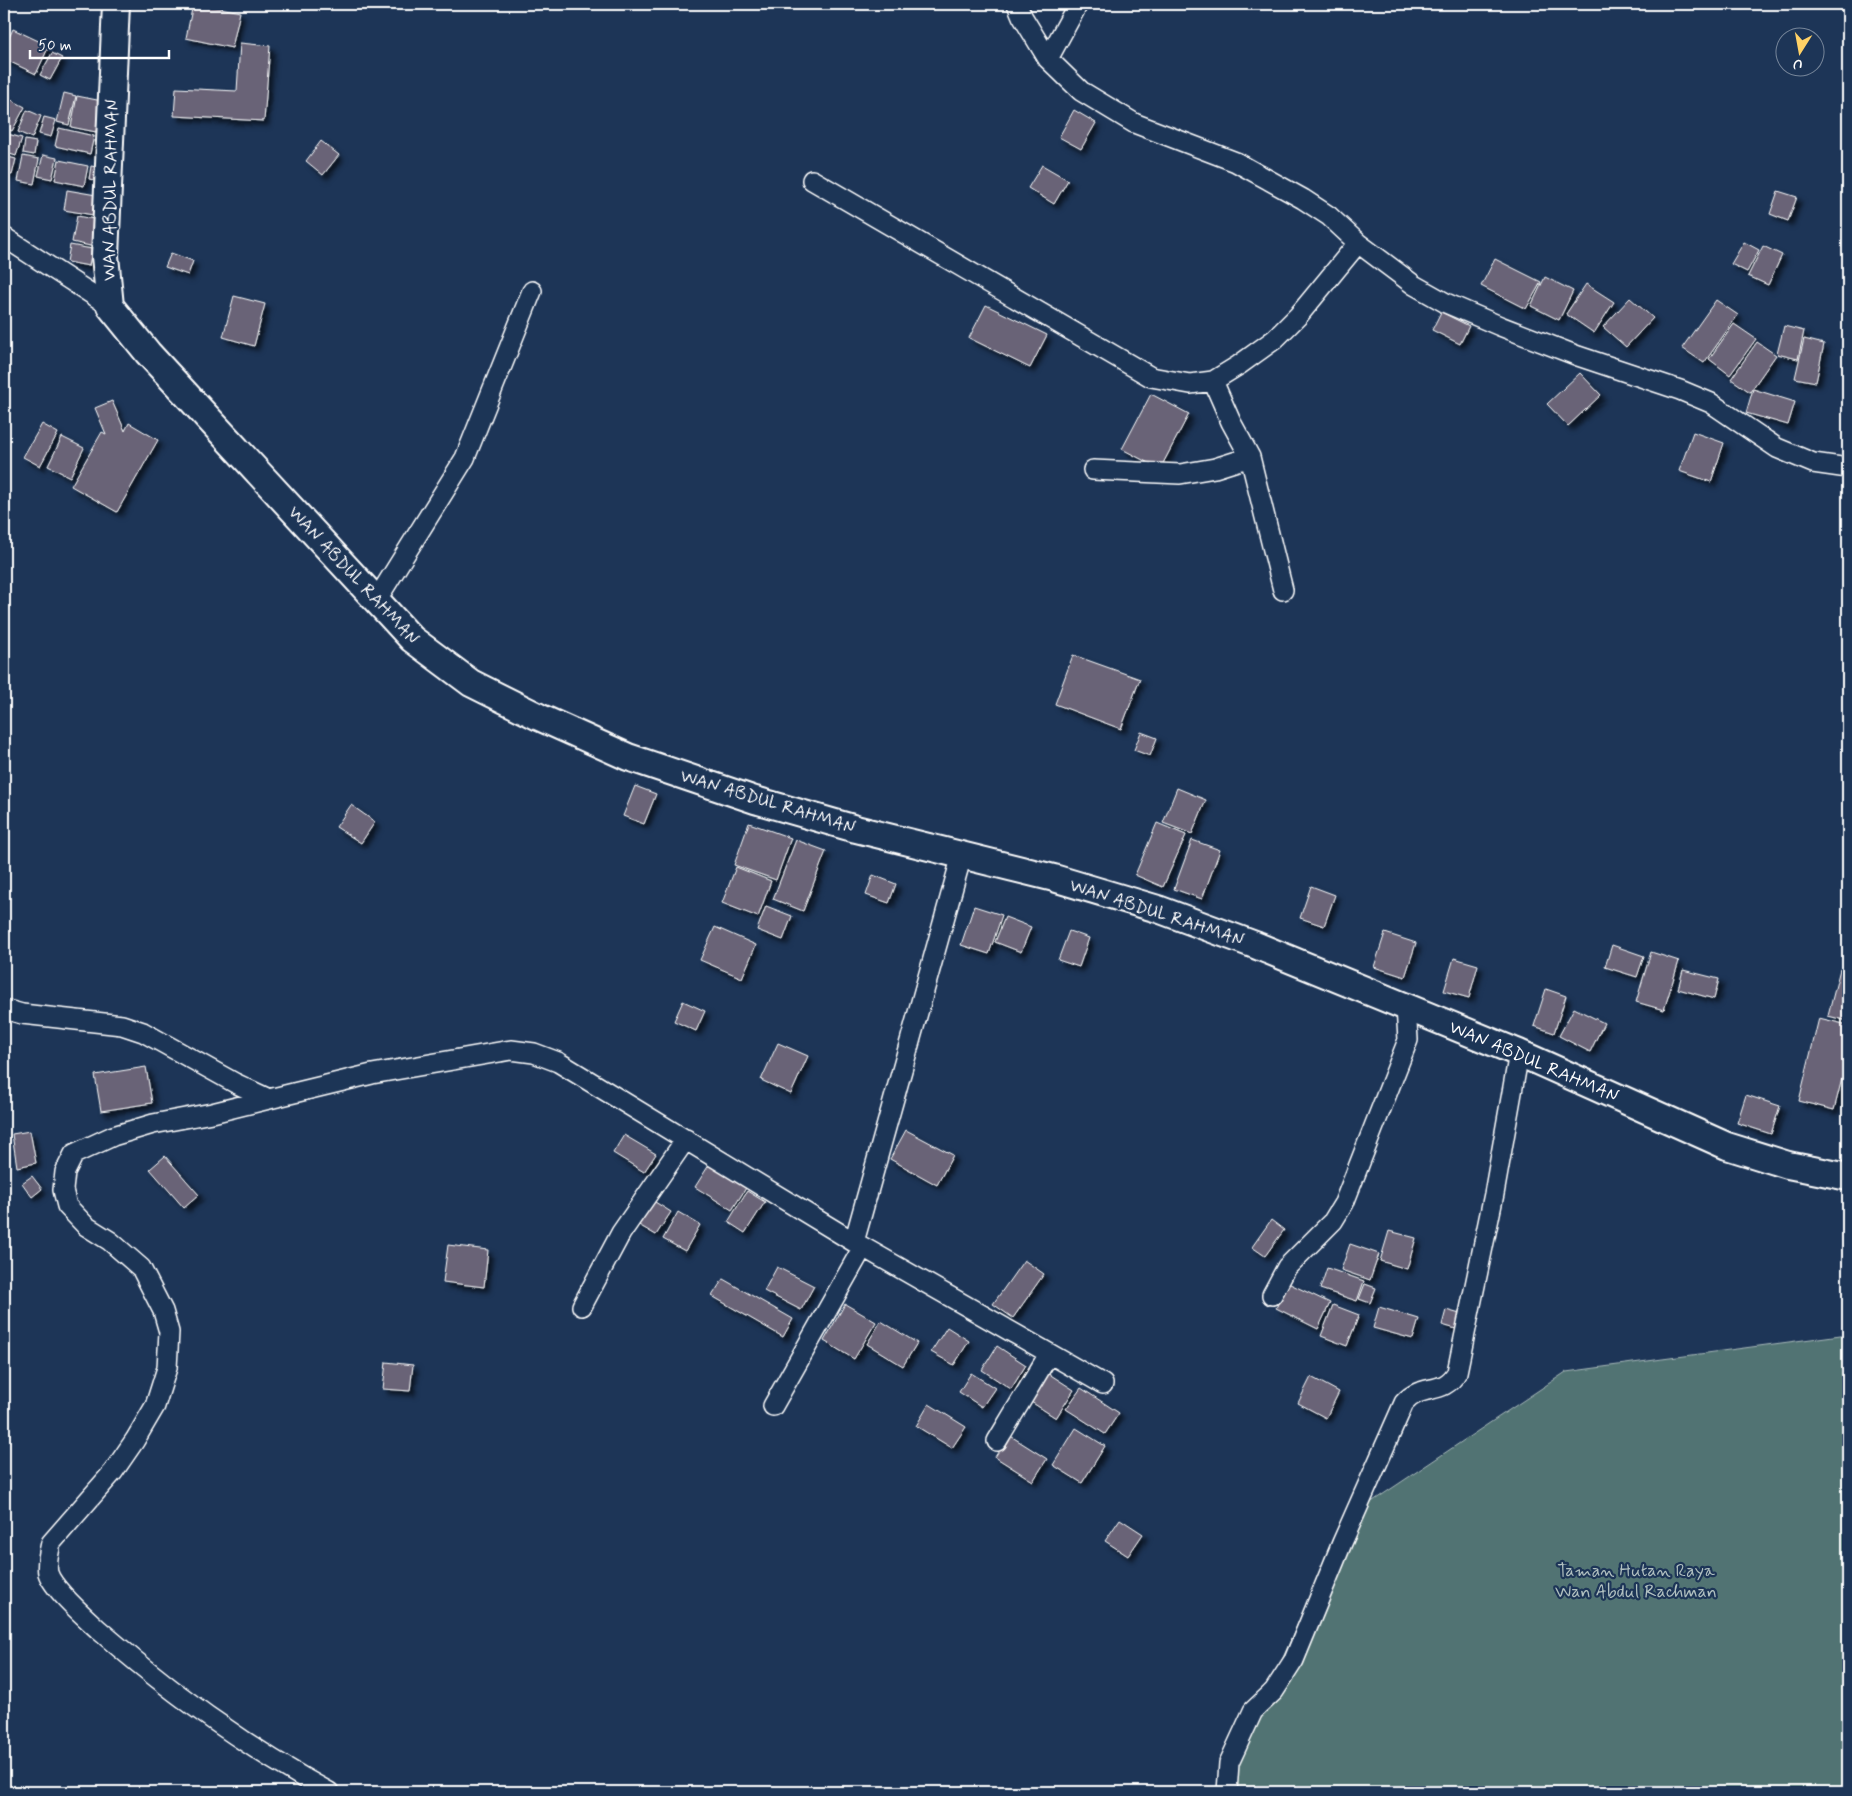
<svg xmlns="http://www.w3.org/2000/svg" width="1852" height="1796" font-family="Mynerve,sans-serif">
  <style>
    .green { fill: #517373; stroke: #a8b9b9 }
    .building { fill: #696477; stroke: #fff; filter: url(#shadow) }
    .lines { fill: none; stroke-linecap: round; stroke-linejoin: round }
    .street-casing { stroke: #fff; stroke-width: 22 }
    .secondary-casing { stroke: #fff; stroke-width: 30 }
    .street { stroke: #1d3557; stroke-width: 19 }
    .secondary { stroke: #1d3557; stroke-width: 26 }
    .labels { text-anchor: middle; stroke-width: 4.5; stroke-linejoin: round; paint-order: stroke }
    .street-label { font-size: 18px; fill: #fff; stroke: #1d3557 }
    .park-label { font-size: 18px; fill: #b1c0c0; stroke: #1d3557 }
  </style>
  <defs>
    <filter id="shadow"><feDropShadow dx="4.5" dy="4.5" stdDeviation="2.5" flood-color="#0009"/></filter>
  </defs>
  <rect width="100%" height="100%" fill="#1d3557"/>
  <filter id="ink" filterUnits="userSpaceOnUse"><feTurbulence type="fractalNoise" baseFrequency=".02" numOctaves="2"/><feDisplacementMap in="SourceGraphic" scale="10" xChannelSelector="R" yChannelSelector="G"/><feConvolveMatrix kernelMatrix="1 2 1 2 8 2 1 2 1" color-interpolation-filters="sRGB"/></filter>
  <g filter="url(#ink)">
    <path class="green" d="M 1848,1334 L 1848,1792 L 1224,1792 L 1343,1521 L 1566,1372 Z"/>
    <path class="building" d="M 193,4 L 201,4 L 240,12 L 232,48 L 186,38 Z
      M 13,29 L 49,46 L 36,74 L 4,59 L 4,48 Z
      M 240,43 L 270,46 L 264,121 L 174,116 L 176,88 L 237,91 Z
      M 52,53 L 62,58 L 50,80 L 40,75 Z
      M 64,93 L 76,96 L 69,125 L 57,122 Z
      M 4,96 L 25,107 L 12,131 L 4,127 Z
      M 77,96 L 102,101 L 96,132 L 71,127 Z
      M 27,110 L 41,116 L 32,138 L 18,132 Z
      M 1074,110 L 1096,123 L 1081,149 L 1059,137 Z
      M 44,117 L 56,120 L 51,137 L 39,134 Z
      M 59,128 L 94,136 L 90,154 L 55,146 Z
      M 4,133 L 22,138 L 16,156 L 4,152 Z
      M 25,140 L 36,142 L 34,155 L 23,153 Z
      M 321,141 L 339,155 L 323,175 L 306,161 Z
      M 43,155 L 57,158 L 52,179 L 38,176 Z
      M 4,156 L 16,159 L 12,175 L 4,173 Z
      M 23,156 L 39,159 L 34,184 L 18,181 Z
      M 59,160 L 88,166 L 84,186 L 55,180 Z
      M 1042,165 L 1068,180 L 1054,204 L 1028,188 Z
      M 91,166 L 106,169 L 103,182 L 89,179 Z
      M 67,190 L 102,196 L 99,216 L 64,210 Z
      M 1778,191 L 1797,197 L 1788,221 L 1770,214 Z
      M 77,216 L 100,220 L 95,247 L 72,242 Z
      M 1744,242 L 1759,250 L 1747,272 L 1731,264 Z
      M 70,245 L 92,249 L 89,266 L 67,262 Z
      M 1763,246 L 1782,255 L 1768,285 L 1748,276 Z
      M 171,253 L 193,261 L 188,275 L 165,267 Z
      M 1495,259 L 1541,282 L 1526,309 L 1481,286 Z
      M 1545,277 L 1573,291 L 1559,320 L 1531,306 Z
      M 1586,284 L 1614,302 L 1594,333 L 1566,314 Z
      M 234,296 L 265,304 L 254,346 L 223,337 Z
      M 1630,298 L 1653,318 L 1626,347 L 1603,327 Z
      M 1716,300 L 1738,315 L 1704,363 L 1682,348 Z
      M 986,305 L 1047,335 L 1030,368 L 969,338 Z
      M 1441,312 L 1469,326 L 1460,344 L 1432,330 Z
      M 1734,324 L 1756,339 L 1730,375 L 1709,359 Z
      M 1784,326 L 1804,331 L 1798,359 L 1777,354 Z
      M 1804,339 L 1824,344 L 1816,382 L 1795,378 Z
      M 1757,342 L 1776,355 L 1750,392 L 1731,379 Z
      M 1580,373 L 1601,395 L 1568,426 L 1547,404 Z
      M 1753,389 L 1795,402 L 1788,425 L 1746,413 Z
      M 1151,394 L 1189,414 L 1160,469 L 1122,449 Z
      M 112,401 L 125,431 L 129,423 L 158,440 L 117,512 L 71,486 L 102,432 L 106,434 L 95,408 Z
      M 42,424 L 58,433 L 40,466 L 23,457 Z
      M 1693,432 L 1724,443 L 1711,482 L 1679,471 Z
      M 62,437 L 84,448 L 70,477 L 48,466 Z
      M 1073,655 L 1140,679 L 1121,729 L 1055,704 Z
      M 1141,732 L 1157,738 L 1150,756 L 1134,750 Z
      M 635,786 L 656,794 L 644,824 L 623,816 Z
      M 1177,788 L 1206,800 L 1192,834 L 1163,823 Z
      M 351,805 L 375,822 L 361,843 L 336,827 Z
      M 749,823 L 791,838 L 776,880 L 734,865 Z
      M 1157,823 L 1186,835 L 1163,887 L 1135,875 Z
      M 796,840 L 826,851 L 803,911 L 773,899 Z
      M 1192,840 L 1220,850 L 1202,899 L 1174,889 Z
      M 736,867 L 771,881 L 758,917 L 722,903 Z
      M 873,875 L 896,884 L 889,903 L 866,895 Z
      M 1311,886 L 1335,895 L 1324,926 L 1300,918 Z
      M 766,906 L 792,916 L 783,940 L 757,930 Z
      M 974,906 L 1002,915 L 989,954 L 961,945 Z
      M 1005,917 L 1031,927 L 1021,952 L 995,942 Z
      M 715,927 L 756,945 L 742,978 L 700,960 Z
      M 1069,931 L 1089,938 L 1079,967 L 1058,960 Z
      M 1385,933 L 1416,943 L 1405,977 L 1374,967 Z
      M 1612,945 L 1644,956 L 1637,977 L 1605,967 Z
      M 1651,952 L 1679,961 L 1664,1010 L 1636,1002 Z
      M 1454,958 L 1478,965 L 1469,998 L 1444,991 Z
      M 1840,969 L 1848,971 L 1848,1021 L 1828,1016 Z
      M 1683,970 L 1719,979 L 1714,999 L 1678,989 Z
      M 1546,989 L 1566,996 L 1554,1033 L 1534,1026 Z
      M 683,1001 L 705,1011 L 696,1031 L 674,1021 Z
      M 1574,1008 L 1604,1023 L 1590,1052 L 1559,1036 Z
      M 1819,1018 L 1848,1025 L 1848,1067 L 1845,1067 L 1834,1110 L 1799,1101 Z
      M 778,1043 L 808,1056 L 791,1094 L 761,1080 Z
      M 146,1067 L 152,1103 L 101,1111 L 95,1075 Z
      M 1746,1095 L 1780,1106 L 1771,1134 L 1737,1123 Z
      M 906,1130 L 953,1155 L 937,1185 L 890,1159 Z
      M 30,1131 L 36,1163 L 17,1167 L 12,1134 Z
      M 624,1135 L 656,1154 L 644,1172 L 613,1153 Z
      M 165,1156 L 199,1195 L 184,1208 L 150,1169 Z
      M 709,1165 L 746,1188 L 732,1210 L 695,1187 Z
      M 32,1176 L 42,1189 L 32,1197 L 22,1183 Z
      M 747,1191 L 765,1202 L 745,1233 L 728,1222 Z
      M 647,1197 L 671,1212 L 656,1235 L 632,1221 Z
      M 678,1212 L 700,1225 L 685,1251 L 663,1239 Z
      M 1271,1220 L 1284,1230 L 1265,1256 L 1252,1247 Z
      M 1389,1231 L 1416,1238 L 1407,1269 L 1380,1261 Z
      M 1350,1244 L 1379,1254 L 1370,1280 L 1341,1270 Z
      M 448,1245 L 488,1250 L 484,1287 L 443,1282 Z
      M 1024,1260 L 1044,1274 L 1013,1318 L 993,1304 Z
      M 777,1267 L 814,1286 L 801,1310 L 764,1291 Z
      M 1327,1268 L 1364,1281 L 1357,1301 L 1320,1289 Z
      M 723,1279 L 793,1319 L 783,1337 L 712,1296 Z
      M 1288,1283 L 1330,1303 L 1318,1329 L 1276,1308 Z
      M 1365,1284 L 1376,1288 L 1370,1303 L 1359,1299 Z
      M 845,1304 L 876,1322 L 854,1359 L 824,1341 Z
      M 1333,1305 L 1359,1315 L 1347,1346 L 1321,1336 Z
      M 1379,1307 L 1419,1319 L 1413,1339 L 1373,1328 Z
      M 1446,1310 L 1460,1314 L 1456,1329 L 1442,1325 Z
      M 881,1321 L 917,1343 L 903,1366 L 867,1344 Z
      M 947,1327 L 969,1341 L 954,1365 L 931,1352 Z
      M 997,1346 L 1026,1365 L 1011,1389 L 982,1370 Z
      M 386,1362 L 413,1365 L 410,1391 L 383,1389 Z
      M 1046,1372 L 1074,1390 L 1056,1418 L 1028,1400 Z
      M 971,1373 L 995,1388 L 982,1407 L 959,1392 Z
      M 1311,1377 L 1339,1392 L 1326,1418 L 1298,1403 Z
      M 1081,1388 L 1119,1413 L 1105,1434 L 1066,1409 Z
      M 929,1404 L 966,1427 L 952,1448 L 916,1426 Z
      M 1076,1428 L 1105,1446 L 1082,1483 L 1053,1465 Z
      M 1009,1435 L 1047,1459 L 1033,1481 L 995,1457 Z
      M 1120,1519 L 1143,1534 L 1128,1556 L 1105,1541 Z"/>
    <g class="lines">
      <g class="street-casing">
        <path id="street" d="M 1017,4 L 1022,16 L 1048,59 L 1081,91 L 1134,123 L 1236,162 L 1303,199 L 1329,216 L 1358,243 L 1414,285 L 1446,303 L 1500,326 L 1578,356 L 1680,390 L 1711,403 L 1777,448 L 1813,463 L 1848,468
          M 1048,59 L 1078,4
          M 812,180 L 1151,377 L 1190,384 L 1213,381 L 1239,365 L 1275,339 L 1298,316 L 1358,243
          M 4,237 L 110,306
          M 1213,381 L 1231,422 L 1250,457 L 1283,590
          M 1093,470 L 1180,474 L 1215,468 L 1250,457
          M 376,601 L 465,458 L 532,291
          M 4,1009 L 22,1014 L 122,1025 L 143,1032 L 235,1083 L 269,1099 L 372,1074 L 511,1050 L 534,1053 L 558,1062 L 854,1242
          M 269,1099 L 212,1113 L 153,1124 L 113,1136 L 74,1154 L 65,1172 L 63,1190 L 67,1206 L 86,1226 L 110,1241 L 141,1268 L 163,1311 L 169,1332 L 167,1368 L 155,1406 L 135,1440 L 113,1472 L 51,1543 C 49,1552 46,1564 48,1573 C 53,1589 86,1618 99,1630 C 170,1692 246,1747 329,1792
          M 863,1247 L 1103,1384
          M 1272,1295 L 1287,1267 L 1333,1221 L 1344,1203 L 1408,1040 L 1406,1006
          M 582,1306 L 621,1233 L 686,1139
          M 773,1406 L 863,1247 L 854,1242 L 962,855
          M 997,1441 L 1049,1354
          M 1227,1792 L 1229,1763 L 1253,1711 L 1274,1691 L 1294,1660 L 1342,1543 L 1404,1403 C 1422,1382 1443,1397 1457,1372 L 1494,1194 L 1519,1053"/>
      </g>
      <g class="secondary-casing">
        <path id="secondary" d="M 116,4 L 105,256 L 110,306 L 148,353 L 412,639 L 471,683 L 539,717 L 628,757 L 755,800 L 856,829 L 1054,878 L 1158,909 L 1255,945 L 1519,1053 L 1727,1146 L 1788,1165 L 1848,1177"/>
      </g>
      <use href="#street" class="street"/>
      <use href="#secondary" class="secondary"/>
    </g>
  </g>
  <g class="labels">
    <g class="street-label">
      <text transform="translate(110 190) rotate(-89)" y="6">WAN ABDUL RAHMAN</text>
      <text transform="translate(354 575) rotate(47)" y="6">WAN ABDUL RAHMAN</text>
      <text transform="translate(768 801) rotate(17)" y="6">WAN ABDUL RAHMAN</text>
      <text transform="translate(1157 912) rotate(18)" y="6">WAN ABDUL RAHMAN</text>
      <text transform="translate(1534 1061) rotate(23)" y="6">WAN ABDUL RAHMAN</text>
    </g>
    <g class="park-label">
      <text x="1636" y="1576">Taman Hutan Raya<tspan x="1636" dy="21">Wan Abdul Rachman</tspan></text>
    </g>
  </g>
  <rect width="1852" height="1796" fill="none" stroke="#1d3557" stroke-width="20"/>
  <rect x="10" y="10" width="1832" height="1776" fill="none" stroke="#fff" stroke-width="2" filter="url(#ink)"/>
  <g transform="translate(1800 52) rotate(191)"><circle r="24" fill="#1d3557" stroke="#77869a"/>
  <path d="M0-4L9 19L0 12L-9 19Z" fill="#ffd166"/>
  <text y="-8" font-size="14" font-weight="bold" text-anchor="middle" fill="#ffffff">U</text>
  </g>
  <path d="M30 50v8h139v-8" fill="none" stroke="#ffffff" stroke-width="2.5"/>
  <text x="38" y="50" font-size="15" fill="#ffffff" stroke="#1d3557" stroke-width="4" paint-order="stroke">50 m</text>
</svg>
